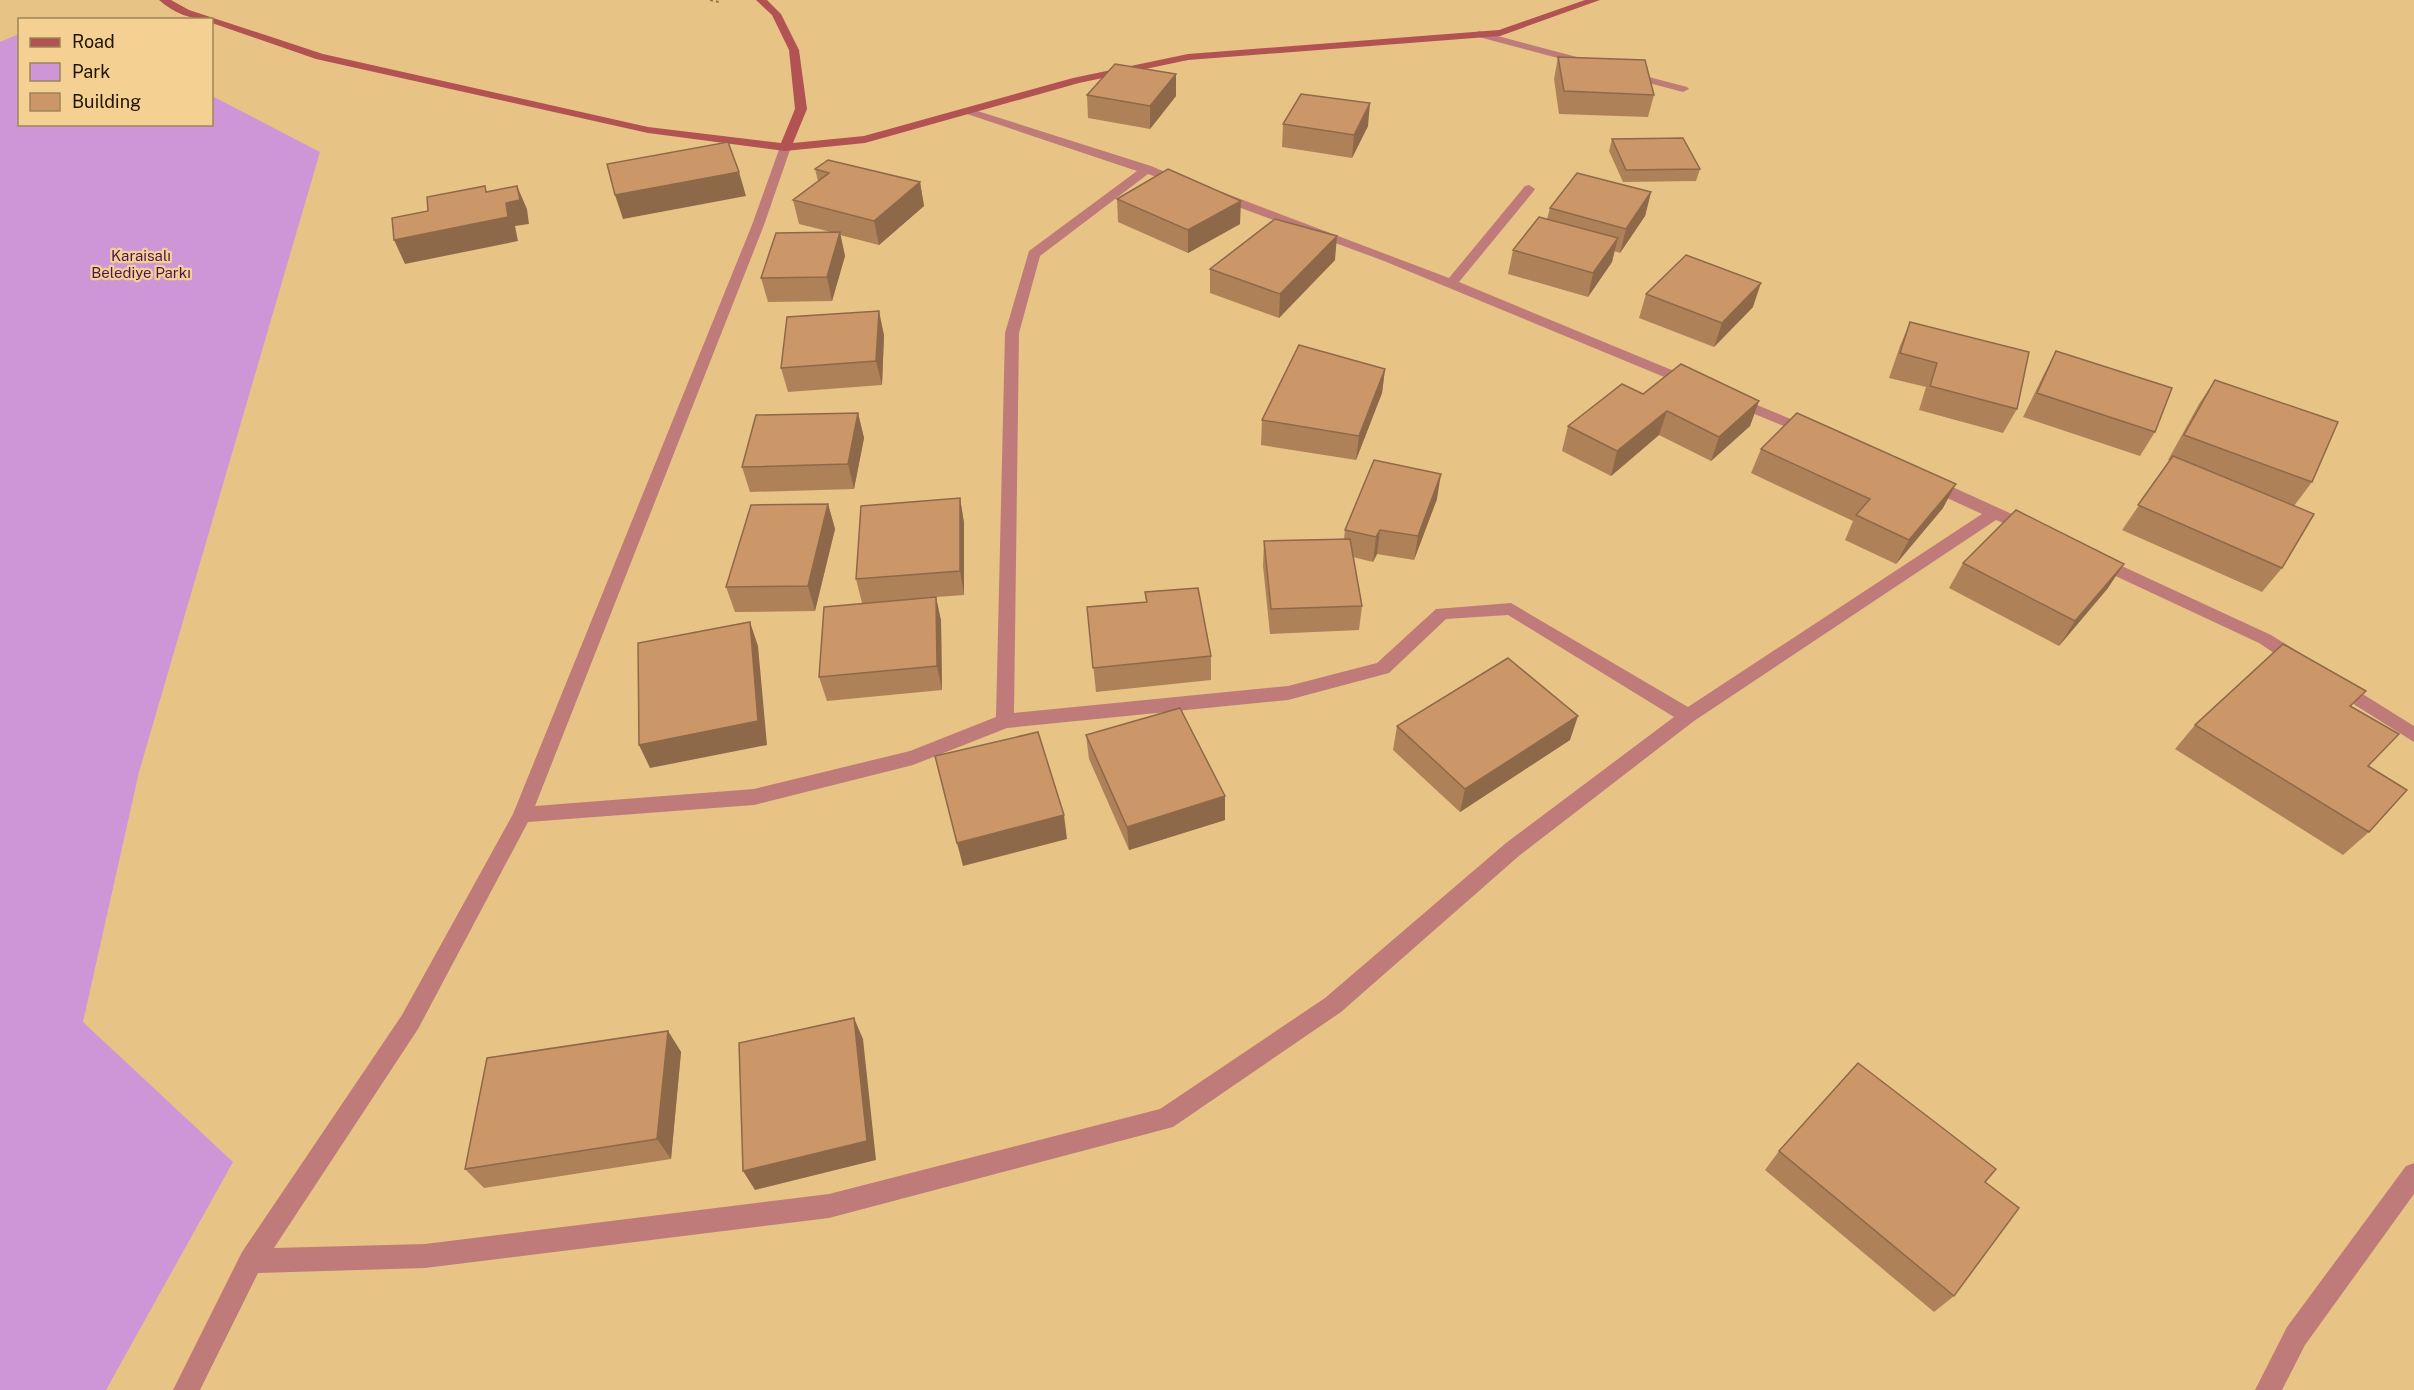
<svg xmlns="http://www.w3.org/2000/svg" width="2414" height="1390" font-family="'Public Sans',sans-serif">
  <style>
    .green { fill: #ce96d7 }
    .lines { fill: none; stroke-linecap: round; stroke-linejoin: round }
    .path { stroke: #957b4e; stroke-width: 2; stroke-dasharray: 3 3; stroke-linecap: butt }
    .street { fill: #be7b79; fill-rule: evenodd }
    .secondary { fill: #b25253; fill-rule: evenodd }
    .wall { fill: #af8159 }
    .shaded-wall { fill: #8e6949 }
    .building { fill: #cb9668; stroke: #8e6949; stroke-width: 1.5 }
    .labels { text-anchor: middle; stroke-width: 4.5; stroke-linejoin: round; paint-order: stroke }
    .far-park-label { font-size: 15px; fill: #4c1356; stroke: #f4d192 }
  </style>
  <rect width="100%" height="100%" fill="#e7c485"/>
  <path class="green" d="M 19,34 L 20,124 L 212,124 L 212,96 L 320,152 L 139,772 L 83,1022 L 233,1162 L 106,1390 L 0,1390 L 0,42 Z"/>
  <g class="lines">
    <path class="path" d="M 710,0 L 719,2"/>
    <path class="street" d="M 1479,31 L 1592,61 L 1593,63 L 1588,66 L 1475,36 L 1474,34 Z
      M 1626,71 L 1687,87 L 1689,89 L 1683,92 L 1622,76 L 1621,74 Z
      M 968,108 L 1151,166 L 1189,182 L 1183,186 L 1148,174 L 1040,256 L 1019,333 L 1014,713 L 1288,686 L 1377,663 L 1436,609 L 1511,603 L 1688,707 L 1982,514 L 1923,487 L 1921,483 L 1923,479 L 1935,479 L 2036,525 L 2038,529 L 2036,533 L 2030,534 L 1996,520 L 1694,721 L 1520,855 L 1341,1012 L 1173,1127 L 829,1218 L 425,1268 L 258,1273 L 200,1390 L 173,1390 L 242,1252 L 402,1015 L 513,814 L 752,225 L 781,144 L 785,143 L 791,147 L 764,225 L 535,806 L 754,789 L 910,751 L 996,717 L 1005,333 L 1029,251 L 1137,171 L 964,113 L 962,111 ZM 1508,615 L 1674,717 L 1506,843 L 1325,998 L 1160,1109 L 829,1194 L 425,1244 L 274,1248 L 418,1029 L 528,822 L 754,805 L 913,765 L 1007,728 L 1288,700 L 1389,673 L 1446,619 Z
      M 1529,185 L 1535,189 L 1533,192 L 1459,282 L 1696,380 L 1698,383 L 1696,386 L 1686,386 L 1384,261 L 1214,198 L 1212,195 L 1214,192 L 1222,192 L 1449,278 L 1525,186 Z
      M 1733,395 L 1815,429 L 1818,432 L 1810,437 L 1805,435 L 1728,403 L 1726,400 Z
      M 2098,555 L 2271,635 L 2305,656 L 2308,661 L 2305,666 L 2299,668 L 2293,666 L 2259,643 L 2092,565 L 2090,561 L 2092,557 Z
      M 2337,678 L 2414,726 L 2414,742 L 2331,690 L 2328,685 L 2331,680 Z
      M 2414,1163 L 2414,1194 L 2305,1345 L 2282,1390 L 2255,1390 L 2287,1327 L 2406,1166 Z"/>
    <path class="secondary" d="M 159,0 L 171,0 L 189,10 L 323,54 L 648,127 L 781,143 L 795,109 L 789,50 L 772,15 L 756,0 L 767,0 L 781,14 L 799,50 L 807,109 L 793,143 L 864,136 L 1073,78 L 1188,54 L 1499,30 L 1585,0 L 1600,0 L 1500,36 L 1188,60 L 1079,83 L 865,143 L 785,151 L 648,133 L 316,59 L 212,23 L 212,20 C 192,20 173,13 159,0 Z"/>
  </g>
  <path class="wall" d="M 1558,57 L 1654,95 L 1648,117 L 1559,114 L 1554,79 Z
    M 1087,95 L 1176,96 L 1150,129 L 1088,118 Z
    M 1283,124 L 1368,126 L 1352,158 L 1282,147 Z
    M 1612,139 L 1700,169 L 1696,181 L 1623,182 L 1609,151 Z
    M 815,169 L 920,182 L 924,206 L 879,245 L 840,235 L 845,256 L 832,301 L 768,302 L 761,278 L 831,232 L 799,224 L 793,200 L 818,181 Z
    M 1651,192 L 1645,216 L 1620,253 L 1614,251 L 1612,262 L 1588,297 L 1508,274 L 1513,250 L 1547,219 L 1550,208 Z
    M 1117,199 L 1240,224 L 1188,253 L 1118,222 Z
    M 1335,260 L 1279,318 L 1210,293 L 1210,269 Z
    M 1646,294 L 1753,307 L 1714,347 L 1639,318 Z
    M 1910,322 L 2017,409 L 2003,433 L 1919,410 L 1926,387 L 1889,378 L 1900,346 Z
    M 884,335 L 882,385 L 788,392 L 781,368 Z
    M 2056,351 L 2155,432 L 2140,456 L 2023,417 L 2043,376 Z
    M 1385,369 L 1382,393 L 1356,460 L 1261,445 L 1262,420 Z
    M 2215,380 L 2312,482 L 2294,506 L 2282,568 L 2262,592 L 2122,530 L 2170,460 L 2168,460 L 2199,404 Z
    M 1643,394 L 1759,401 L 1750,426 L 1711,461 L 1659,435 L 1611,476 L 1562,451 L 1568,426 Z
    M 858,413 L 864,438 L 854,489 L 750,492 L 742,467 Z
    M 1761,449 L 1943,508 L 1896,564 L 1845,540 L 1853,521 L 1751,473 Z
    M 960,498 L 964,523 L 964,595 L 936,597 L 941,621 L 942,690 L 827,701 L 819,677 L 862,603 L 856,579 Z
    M 1437,499 L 1414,560 L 1377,554 L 1373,562 L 1353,557 L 1362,606 L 1359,630 L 1270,634 L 1263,566 L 1264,541 L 1344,539 L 1345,530 Z
    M 828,504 L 835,529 L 815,611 L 735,612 L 726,587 Z
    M 1963,563 L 2108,588 L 2059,646 L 1949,588 Z
    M 1145,592 L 1211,656 L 1211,680 L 1096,692 L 1087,607 L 1146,602 Z
    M 2366,691 L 2351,706 L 2368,766 L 2369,832 L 2343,855 L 2175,749 L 2195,725 Z
    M 1397,726 L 1570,740 L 1460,812 L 1393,750 Z
    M 1086,735 L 1225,820 L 1129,850 L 1089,759 Z
    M 668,1031 L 681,1052 L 671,1159 L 484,1188 L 465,1169 Z
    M 1779,1151 L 1985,1182 L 1954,1296 L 1934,1312 L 1765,1170 Z"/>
  <path class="shaded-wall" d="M 1176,74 L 1176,96 L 1150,129 L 1150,106 Z
    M 1370,103 L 1368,126 L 1352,158 L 1354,135 Z
    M 739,172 L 746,196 L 623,219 L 615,195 Z
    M 920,182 L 924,206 L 879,245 L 874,221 Z
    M 517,186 L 527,209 L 529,224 L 515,226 L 518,241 L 405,264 L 394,240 L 506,203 Z
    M 1651,192 L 1645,216 L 1620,253 L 1626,229 Z
    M 1241,201 L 1240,224 L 1188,253 L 1188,230 Z
    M 840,232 L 845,256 L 832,301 L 827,277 Z
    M 1337,236 L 1335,260 L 1279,318 L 1280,294 Z
    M 1618,238 L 1612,262 L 1588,297 L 1593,273 Z
    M 1761,283 L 1753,307 L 1714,347 L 1722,323 Z
    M 879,311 L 884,335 L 882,385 L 876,361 Z
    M 1385,369 L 1382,393 L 1356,460 L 1359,436 Z
    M 1759,401 L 1750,426 L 1711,461 L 1719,437 Z
    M 1667,411 L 1659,435 L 1611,476 L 1617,451 Z
    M 858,413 L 864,438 L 854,489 L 848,464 Z
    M 1441,474 L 1437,499 L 1414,560 L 1418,536 Z
    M 1956,484 L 1943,508 L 1896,564 L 1909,540 Z
    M 960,498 L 964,523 L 964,595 L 960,571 Z
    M 828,504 L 835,529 L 815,611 L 808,586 Z
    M 1380,530 L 1377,554 L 1373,562 L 1376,537 Z
    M 2124,564 L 2108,588 L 2059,646 L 2075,621 Z
    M 936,597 L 941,621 L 942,690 L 937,666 Z
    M 750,622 L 758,646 L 767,745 L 650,768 L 639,745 Z
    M 1578,716 L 1570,740 L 1460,812 L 1465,789 Z
    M 1225,796 L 1225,820 L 1129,850 L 1127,827 Z
    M 1064,815 L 1067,839 L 963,866 L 957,843 Z
    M 854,1018 L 863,1039 L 876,1160 L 755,1190 L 743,1171 Z
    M 668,1031 L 681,1052 L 671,1159 L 657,1139 Z"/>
  <path class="building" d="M 1558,57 L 1645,60 L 1654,95 L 1564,91 Z
    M 1115,64 L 1176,74 L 1150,106 L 1087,95 Z
    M 1301,94 L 1370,103 L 1354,135 L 1283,124 Z
    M 1683,138 L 1700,169 L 1626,170 L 1612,139 Z
    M 728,142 L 739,172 L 615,195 L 607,164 Z
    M 828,160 L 920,182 L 874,221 L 793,200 L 829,173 L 815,169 Z
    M 1168,169 L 1241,201 L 1188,230 L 1117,199 Z
    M 1577,173 L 1651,192 L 1626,229 L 1550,208 Z
    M 485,186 L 486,192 L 517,186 L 520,200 L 506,203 L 508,217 L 394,240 L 392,218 L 428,211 L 427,197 Z
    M 1539,217 L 1618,238 L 1593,273 L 1513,250 Z
    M 1275,219 L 1337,236 L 1280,294 L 1210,269 Z
    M 840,232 L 827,277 L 761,278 L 776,233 Z
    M 1686,255 L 1761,283 L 1722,323 L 1646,294 Z
    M 879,311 L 876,361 L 781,368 L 787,317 Z
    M 1910,322 L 2029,352 L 2017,409 L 1930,386 L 1937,363 L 1900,353 Z
    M 1299,345 L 1385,369 L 1359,436 L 1262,420 Z
    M 2056,351 L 2172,388 L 2155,432 L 2037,393 Z
    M 1681,364 L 1759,401 L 1719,437 L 1667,411 L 1617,451 L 1568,426 L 1622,384 L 1643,394 Z
    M 2215,380 L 2338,422 L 2312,482 L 2184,435 Z
    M 858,413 L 848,464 L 742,467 L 756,415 Z
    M 1797,413 L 1956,484 L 1909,540 L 1856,515 L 1870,499 L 1761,449 Z
    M 2173,456 L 2314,514 L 2282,568 L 2138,505 Z
    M 1374,460 L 1441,474 L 1418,536 L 1380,530 L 1376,537 L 1345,530 Z
    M 960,498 L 960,571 L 856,579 L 861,506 Z
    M 828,504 L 808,586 L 726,587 L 751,505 Z
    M 2016,510 L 2124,564 L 2075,621 L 1963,563 Z
    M 1350,539 L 1362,606 L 1271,609 L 1264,541 Z
    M 1198,588 L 1211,656 L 1093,668 L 1087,607 L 1147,602 L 1145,592 Z
    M 936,597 L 937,666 L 819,677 L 824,607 Z
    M 750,622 L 758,721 L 639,745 L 638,643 Z
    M 2283,644 L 2366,691 L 2350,706 L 2399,734 L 2368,766 L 2407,790 L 2369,832 L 2195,725 Z
    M 1508,658 L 1578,716 L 1465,789 L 1397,726 Z
    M 1180,708 L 1225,796 L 1127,827 L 1086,735 Z
    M 1038,732 L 1064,815 L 957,843 L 935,756 Z
    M 854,1018 L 867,1141 L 743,1171 L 739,1043 Z
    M 668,1031 L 657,1139 L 465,1169 L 487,1058 Z
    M 1858,1063 L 1996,1169 L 1985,1182 L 2019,1208 L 1954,1296 L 1779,1151 Z"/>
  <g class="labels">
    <g class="far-park-label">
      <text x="141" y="261">Karaisalı<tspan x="141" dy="17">Belediye Parkı</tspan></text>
    </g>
  </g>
  <rect x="18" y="18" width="195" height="108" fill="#f4d192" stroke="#9f8558" stroke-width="1.5"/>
  <rect x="30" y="38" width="30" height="9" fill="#b25253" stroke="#9f8558" stroke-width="1.5"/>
  <text x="72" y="48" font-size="18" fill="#201300">Road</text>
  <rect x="30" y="63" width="30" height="18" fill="#ce96d7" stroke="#9f8558" stroke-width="1.5"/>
  <text x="72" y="78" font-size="18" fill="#201300">Park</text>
  <rect x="30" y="93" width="30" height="18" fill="#cb9668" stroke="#9f8558" stroke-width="1.5"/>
  <text x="72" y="108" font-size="18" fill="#201300">Building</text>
</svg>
